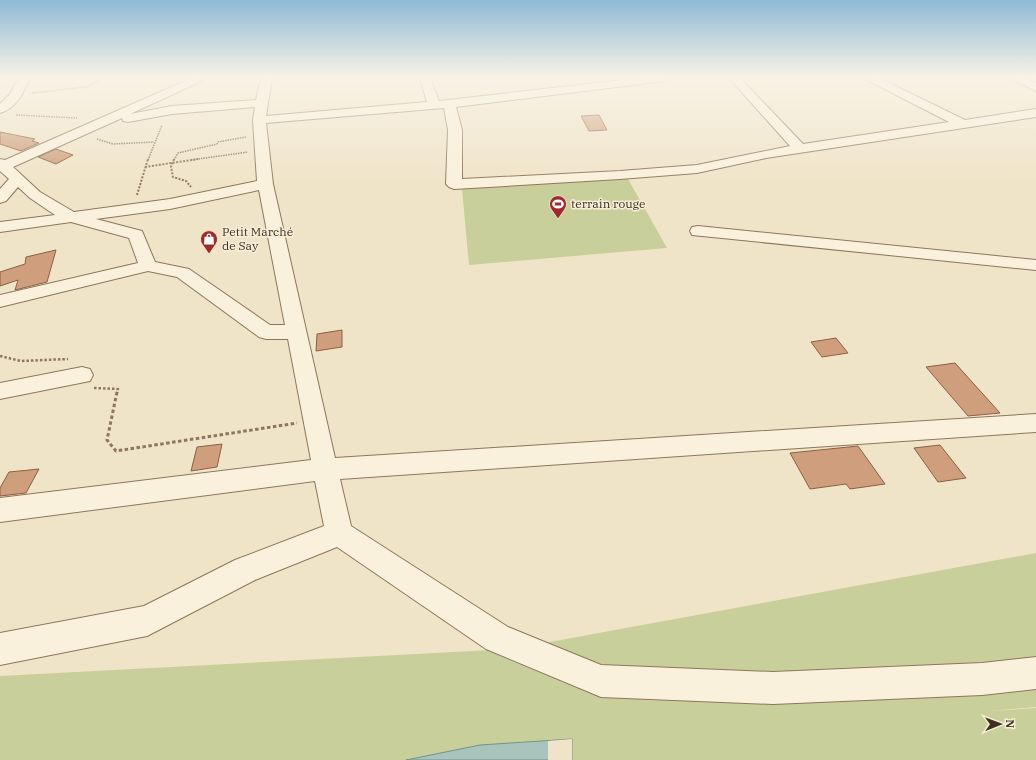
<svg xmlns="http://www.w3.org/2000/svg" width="1036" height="760" font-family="'IBM Plex Serif',serif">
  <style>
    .green { fill: #c9cf9b }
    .water { fill: #a9c4bc; stroke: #6f938a }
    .pier { fill: #f0e4c8 }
    .building { fill: #cf9f7d; stroke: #8d5f41 }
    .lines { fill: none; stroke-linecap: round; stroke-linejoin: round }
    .minor-casing { stroke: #8d765c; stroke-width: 2 }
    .path-far3 { stroke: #8d765c; stroke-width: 1.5; stroke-dasharray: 1.5 1; stroke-linecap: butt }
    .path-far2 { stroke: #8d765c; stroke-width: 2; stroke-dasharray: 2 1.5; stroke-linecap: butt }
    .path-far1 { stroke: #8d765c; stroke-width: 2.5; stroke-dasharray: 2.5 2; stroke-linecap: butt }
    .path { stroke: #8d765c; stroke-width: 3; stroke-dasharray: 3.5 2.5; stroke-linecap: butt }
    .minor { fill: #faf1dc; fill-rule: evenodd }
    .labels { text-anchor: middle; stroke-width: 3; stroke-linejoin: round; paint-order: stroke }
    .far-poi-label { font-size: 12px; fill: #3d2e20; stroke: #f7eed8; text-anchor: start }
  </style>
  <rect width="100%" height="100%" fill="#f0e4c8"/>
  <path class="green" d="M 628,179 L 667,248 L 469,265 L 462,189 Z
    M 1036,553 L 1036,707 L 990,711 L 1036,708 L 1036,760 L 572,760 L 571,739 L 480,745 L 406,760 L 0,760 L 0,676 L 511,649 Z"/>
  <path class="water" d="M 572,739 L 572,760 L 406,760 L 480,745 Z"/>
  <path class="pier" d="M 572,739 L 572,760 L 548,760 L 548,741 Z"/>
  <path class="building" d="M 599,115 L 607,130 L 589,131 L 581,116 Z
    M 0,132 L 35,139 L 32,141 L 39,143 L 21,151 L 0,144 Z
    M 56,149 L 73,155 L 56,164 L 38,157 Z
    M 56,250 L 47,282 L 15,290 L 18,280 L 0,286 L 0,272 L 25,264 L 26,257 Z
    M 342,330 L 342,347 L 316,351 L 317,334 Z
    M 836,338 L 848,353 L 822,357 L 811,342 Z
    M 955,363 L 1000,413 L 968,416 L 926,367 Z
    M 222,444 L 217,467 L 191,471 L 197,447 Z
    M 940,445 L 966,478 L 938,482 L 914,448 Z
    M 858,446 L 885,484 L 850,489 L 846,484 L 810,489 L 790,453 Z
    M 39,469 L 26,493 L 0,496 L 0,488 L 9,472 Z"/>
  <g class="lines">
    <g class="minor-casing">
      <path id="minor" d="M 19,78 L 30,78 C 24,92 16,109 0,113 L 0,104 L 10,94 Z
        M 192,78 L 206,78 L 204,80 L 130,114 L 172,106 L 256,100 L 261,78 L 272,78 L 266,116 L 427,102 L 420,78 L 430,78 L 439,101 L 640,78 L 671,78 L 669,80 L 665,81 L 456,107 L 462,130 L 462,179 L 620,171 L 697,165 L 790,146 L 729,78 L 740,78 L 803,144 L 949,122 L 867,80 L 866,78 L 879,78 L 965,120 L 1036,109 L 1036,117 L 766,158 L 697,173 L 620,179 L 454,189 L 449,187 L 446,184 L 448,130 L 444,108 L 266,123 L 273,184 L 335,458 L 1036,414 L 1036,432 L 340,479 L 351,526 L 508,627 L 601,665 L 773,672 L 982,663 L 1036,657 L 1036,689 L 982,695 L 773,704 L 601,697 L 486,649 L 337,547 L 255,580 L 147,636 L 0,665 L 0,633 L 144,606 L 235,560 L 324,526 L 315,481 L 0,522 L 0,498 L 311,460 L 288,339 L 266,339 L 259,337 L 177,277 L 148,271 L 0,307 L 0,295 L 138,263 L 129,238 L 71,222 L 0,232 L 0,222 L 55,215 L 30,198 L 18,187 L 6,201 L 0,203 L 0,189 L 9,179 L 0,171 L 0,159 L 5,160 ZM 255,107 L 253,120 L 257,181 L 170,199 L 74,212 L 40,192 L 13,167 L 122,118 L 123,121 L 128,122 L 172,114 ZM 259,190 L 285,325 L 270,325 L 189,269 L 155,262 L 142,231 L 96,219 L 170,209 Z
        M 1011,78 L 1025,78 L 1036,83 L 1036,91 L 1013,80 Z
        M 698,226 L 1036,260 L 1036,270 L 692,235 L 690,231 L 692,227 Z
        M 82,367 L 90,369 L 93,375 L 90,381 L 0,399 L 0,383 Z"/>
    </g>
    <path class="path-far3" d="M 32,93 L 87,87 L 103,78
      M 16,115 L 77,118
      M 97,139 L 113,144 L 154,142
      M 148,160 L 162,125
      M 174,160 L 178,153 L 217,144 L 218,142 L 246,137
      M 191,160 L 248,152"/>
    <path class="path-far2" d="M 174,159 L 171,167 L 173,177 L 186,181 L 191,187
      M 145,167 L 198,159
      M 137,195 L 148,159"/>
    <path class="path-far1" d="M 0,356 L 21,361 L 68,359
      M 94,388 L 118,389 L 117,393"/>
    <path class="path" d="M 117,392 L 107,440 L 116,451 L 297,423"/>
    <use href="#minor" class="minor"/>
  </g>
  <linearGradient id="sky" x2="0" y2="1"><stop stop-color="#8fbad6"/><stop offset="0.42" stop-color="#f8f3e6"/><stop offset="1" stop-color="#f8f3e6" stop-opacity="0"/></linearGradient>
  <rect width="1036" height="184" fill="url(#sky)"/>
  <defs>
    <g id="stadium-pin" transform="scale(0.9)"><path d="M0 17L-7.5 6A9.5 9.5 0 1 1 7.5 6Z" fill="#9e2a2b" stroke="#f7eed8"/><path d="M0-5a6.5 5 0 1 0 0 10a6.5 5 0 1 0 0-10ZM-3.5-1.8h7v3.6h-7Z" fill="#fff"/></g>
    <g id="shop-pin" transform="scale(0.9)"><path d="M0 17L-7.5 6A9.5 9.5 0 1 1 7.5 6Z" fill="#9e2a2b" stroke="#f7eed8"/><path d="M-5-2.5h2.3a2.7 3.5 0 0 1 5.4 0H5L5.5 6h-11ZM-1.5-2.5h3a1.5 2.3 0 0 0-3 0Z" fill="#fff"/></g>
  </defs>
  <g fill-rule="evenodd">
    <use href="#stadium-pin" x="558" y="204"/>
    <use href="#shop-pin" x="209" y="239"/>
  </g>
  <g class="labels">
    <g class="far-poi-label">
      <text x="571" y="208">terrain rouge</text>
      <text x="222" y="236">Petit Marché<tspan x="222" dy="14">de Say</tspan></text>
    </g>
  </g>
  <g transform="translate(1000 724) rotate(89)" stroke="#f7eed8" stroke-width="3" paint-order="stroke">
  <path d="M0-3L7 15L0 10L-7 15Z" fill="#3d2e20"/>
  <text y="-6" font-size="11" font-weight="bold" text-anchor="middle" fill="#3d2e20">N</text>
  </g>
</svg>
